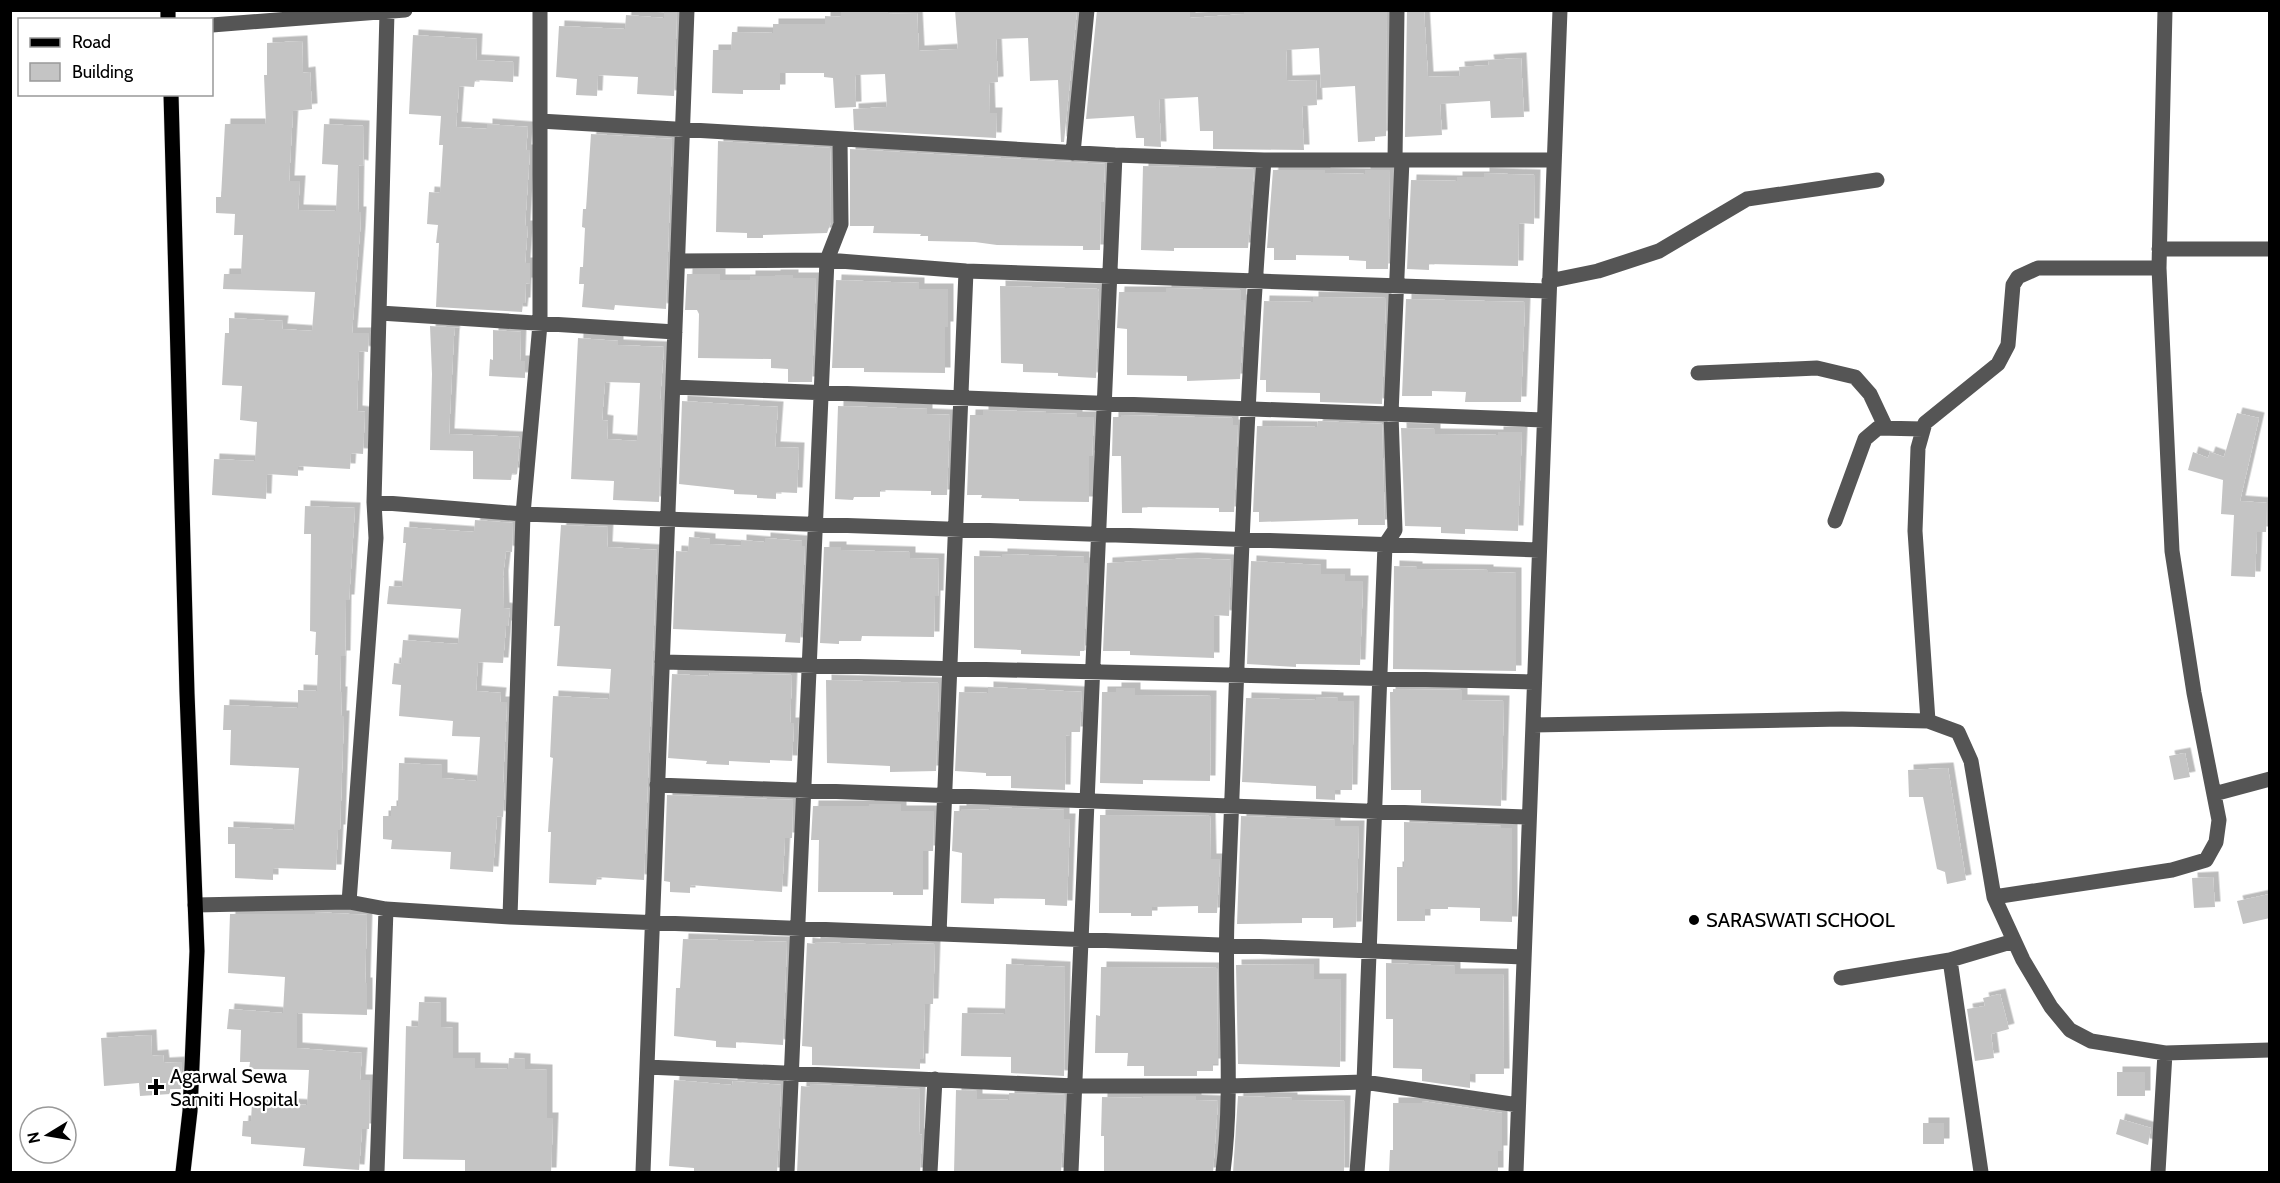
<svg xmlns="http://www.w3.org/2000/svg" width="2280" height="1183" font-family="Cabin,sans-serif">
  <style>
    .building { fill: #c4c4c4; fill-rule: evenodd; filter: url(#shadow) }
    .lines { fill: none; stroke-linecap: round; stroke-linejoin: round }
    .major-casing { stroke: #dbdbdb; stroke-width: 16 }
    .minor { stroke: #555; stroke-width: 15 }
    .major { stroke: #000; stroke-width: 15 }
    .poi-dot { fill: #000; stroke: #fff; stroke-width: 2 }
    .labels { text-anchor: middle; stroke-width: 4.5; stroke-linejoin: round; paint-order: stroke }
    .poi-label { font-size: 20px; fill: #000; stroke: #fff; text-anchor: start }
  </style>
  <defs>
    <filter id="shadow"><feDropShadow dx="5.5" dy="-5.5" stdDeviation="0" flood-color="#0004"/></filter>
  </defs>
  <rect width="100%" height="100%" fill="#fff"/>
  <path class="building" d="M 664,10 L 677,11 L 674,96 L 637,94 L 638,77 L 598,75 L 597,96 L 576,95 L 577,79 L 556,77 L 559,26 L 625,29 L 626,15 L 664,18 Z
    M 841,10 L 888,10 L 888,14 L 917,13 L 919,51 L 958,49 L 955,10 L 1077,10 L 1064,142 L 1061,142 L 1058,80 L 1030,81 L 1028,38 L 996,39 L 998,82 L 989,83 L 990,113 L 997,113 L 996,138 L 854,130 L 853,109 L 887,107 L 885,74 L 855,75 L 856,107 L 835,108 L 833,78 L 824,77 L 824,73 L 780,73 L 780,90 L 743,90 L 743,94 L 712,93 L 713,50 L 731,50 L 732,32 L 773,33 L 773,24 L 825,24 L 825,16 L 841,17 Z
    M 1097,10 L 1190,10 L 1190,18 L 1244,14 L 1244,10 L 1342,10 L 1342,12 L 1387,10 L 1386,136 L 1375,137 L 1375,141 L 1358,142 L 1355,86 L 1321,88 L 1319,48 L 1286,50 L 1287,81 L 1316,80 L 1317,105 L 1302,106 L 1304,150 L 1213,149 L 1213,131 L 1200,131 L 1198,97 L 1159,99 L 1161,147 L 1144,146 L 1144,138 L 1136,138 L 1134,116 L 1086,119 Z
    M 1407,10 L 1424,10 L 1428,77 L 1460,76 L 1459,67 L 1489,65 L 1488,60 L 1521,58 L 1524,117 L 1491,118 L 1490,101 L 1440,104 L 1442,135 L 1405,137 Z
    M 413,35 L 477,39 L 476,60 L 514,62 L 513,82 L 475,80 L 474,87 L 459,86 L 456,127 L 487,129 L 487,124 L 528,127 L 526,150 L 530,150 L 525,226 L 528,226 L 525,263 L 530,263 L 530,284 L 526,283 L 525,303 L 523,303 L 522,312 L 436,307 L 439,243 L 436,243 L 438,225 L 427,224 L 429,192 L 440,193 L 443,145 L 439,145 L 441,116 L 409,114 Z
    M 302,41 L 303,73 L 310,72 L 312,109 L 293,111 L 289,181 L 300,181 L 298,210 L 336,211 L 338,165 L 322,164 L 324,124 L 364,126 L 363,166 L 359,165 L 358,212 L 361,212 L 360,232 L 352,333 L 369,333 L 368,352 L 359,351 L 357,411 L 365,412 L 363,454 L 351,453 L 350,469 L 298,466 L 298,476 L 267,474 L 266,499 L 212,495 L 214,459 L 255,461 L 257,422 L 240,420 L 242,386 L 222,385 L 225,333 L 229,333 L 229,318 L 283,321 L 282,329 L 312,331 L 315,292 L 223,289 L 224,274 L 241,274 L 243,235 L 234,235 L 235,214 L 216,213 L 216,197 L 221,197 L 225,124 L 266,124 L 264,75 L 267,75 L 267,43 Z
    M 591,134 L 672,139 L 666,309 L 615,305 L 614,310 L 582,307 L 584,284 L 579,284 L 580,267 L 583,267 L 585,228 L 582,227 L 583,209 L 586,209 Z
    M 718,141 L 830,148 L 831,222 L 827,233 L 763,235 L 763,238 L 747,238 L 747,233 L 716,232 Z
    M 850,149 L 1105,164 L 1103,202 L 1101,202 L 1100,250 L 1083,250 L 1083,246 L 997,245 L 975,242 L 928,241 L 928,236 L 920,236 L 921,234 L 873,233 L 874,226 L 850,226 Z
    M 1143,166 L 1254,169 L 1248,248 L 1174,248 L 1174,251 L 1141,250 Z
    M 1273,170 L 1325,170 L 1325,173 L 1365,174 L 1365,170 L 1390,170 L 1388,269 L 1366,269 L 1366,261 L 1349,260 L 1349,256 L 1296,255 L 1296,260 L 1274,260 L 1274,248 L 1267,248 Z
    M 1484,173 L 1535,175 L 1534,224 L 1519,223 L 1518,266 L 1429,264 L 1429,270 L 1407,269 L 1411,180 L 1457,181 L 1457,177 L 1484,177 Z
    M 687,274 L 720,274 L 720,280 L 750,280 L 750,276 L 775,276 L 775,275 L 793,275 L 793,278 L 816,278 L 812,382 L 788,382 L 788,369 L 771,368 L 771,359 L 698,358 L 699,314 L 697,310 L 685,310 Z
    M 836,280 L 919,283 L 919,289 L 948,289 L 948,327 L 945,327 L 945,373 L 864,372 L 864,368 L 832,368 Z
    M 1000,286 L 1098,289 L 1099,292 L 1096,378 L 1058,376 L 1058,373 L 1023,372 L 1023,364 L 1001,363 Z
    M 1166,288 L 1241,290 L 1241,300 L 1245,300 L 1240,379 L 1187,381 L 1187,376 L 1127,375 L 1127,329 L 1117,328 L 1119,292 L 1166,292 Z
    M 1313,297 L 1386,298 L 1382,404 L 1320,402 L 1320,393 L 1266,392 L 1266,380 L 1260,380 L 1264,301 L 1313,302 Z
    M 1406,299 L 1525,302 L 1521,402 L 1465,402 L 1466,392 L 1432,391 L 1432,396 L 1402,396 Z
    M 430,326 L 463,328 L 455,328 L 454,336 L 449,434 L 520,437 L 517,474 L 512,473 L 511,480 L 473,479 L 473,451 L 430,450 L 432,374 Z
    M 493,330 L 521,332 L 520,361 L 525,361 L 525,378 L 489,376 L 490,359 L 493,360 Z
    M 578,338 L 618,341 L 618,345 L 664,347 L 660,400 L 662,400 L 659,502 L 613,500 L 614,481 L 571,479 ZM 605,382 L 640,383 L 637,441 L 607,439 L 608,421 L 602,420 Z
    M 682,401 L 778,407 L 775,447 L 799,448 L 797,493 L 776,492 L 776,499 L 757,498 L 757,495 L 734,494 L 734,490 L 679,484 Z
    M 838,406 L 927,409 L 927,414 L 950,415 L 947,495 L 931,495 L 931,491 L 880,490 L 880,497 L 854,497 L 853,500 L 835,499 Z
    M 983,410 L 1046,412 L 1046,413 L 1077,414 L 1077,417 L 1094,417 L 1092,456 L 1089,456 L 1089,502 L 1019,501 L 1019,499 L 981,498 L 982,495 L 967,495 L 970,415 L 983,415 Z
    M 2237,413 L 2259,418 L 2240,501 L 2267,503 L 2266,532 L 2257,532 L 2255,577 L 2231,576 L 2234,515 L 2221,514 L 2223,480 L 2188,470 L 2193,452 L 2208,458 L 2210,452 L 2224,457 Z
    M 1121,415 L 1233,418 L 1233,425 L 1238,425 L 1234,512 L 1219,512 L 1219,508 L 1142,507 L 1142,513 L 1122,513 L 1121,456 L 1112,456 L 1113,417 L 1121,417 Z
    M 1318,421 L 1382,424 L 1385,525 L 1358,525 L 1358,519 L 1259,522 L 1259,512 L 1253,512 L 1257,426 L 1317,427 Z
    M 1401,428 L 1435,429 L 1435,434 L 1498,435 L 1498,432 L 1522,432 L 1518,531 L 1465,529 L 1465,534 L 1441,533 L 1441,527 L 1405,526 Z
    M 305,506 L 355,508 L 349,600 L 346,600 L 345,656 L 341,656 L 340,692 L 342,692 L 341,716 L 344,716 L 340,830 L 338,830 L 336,870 L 273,868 L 273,880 L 235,878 L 235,844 L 228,844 L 228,827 L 294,830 L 299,768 L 230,765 L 231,730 L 223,730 L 224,705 L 298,708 L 298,690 L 317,691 L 318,655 L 315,655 L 316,632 L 310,631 L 311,534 L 304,534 Z
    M 475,520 L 513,523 L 512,552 L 506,551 L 503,576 L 504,608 L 510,609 L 508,626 L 506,626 L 503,663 L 478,662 L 476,691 L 501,693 L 500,702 L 507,702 L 503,783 L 505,783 L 503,817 L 497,816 L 493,872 L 450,869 L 451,852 L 391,849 L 392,840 L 383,839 L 383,816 L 391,816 L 391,806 L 398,806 L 399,763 L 442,765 L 442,778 L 477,781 L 480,737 L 452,736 L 453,721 L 399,716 L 401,685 L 392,684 L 394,663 L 401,664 L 403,640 L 458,644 L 461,609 L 387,604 L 389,586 L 402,587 L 406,543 L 403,543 L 404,527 L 474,532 Z
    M 561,525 L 608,527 L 607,547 L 657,550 L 644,880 L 597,877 L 596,885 L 549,883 L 551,832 L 548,832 L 553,758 L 550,757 L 553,696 L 609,699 L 611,669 L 557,666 L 560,626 L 554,626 Z
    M 689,537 L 710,539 L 710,544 L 741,546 L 741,540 L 765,542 L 765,538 L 802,541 L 802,546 L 805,546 L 800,643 L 785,642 L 786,634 L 673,629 L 676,551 L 688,552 Z
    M 824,547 L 841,547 L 841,550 L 910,552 L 910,558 L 939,559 L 938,596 L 935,596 L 934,637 L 862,636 L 861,641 L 839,641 L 839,644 L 820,643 Z
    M 1002,554 L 1084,557 L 1084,563 L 1088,563 L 1084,651 L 1080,651 L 1080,656 L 1021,654 L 1021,650 L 974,648 L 974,556 L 1002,557 Z
    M 1192,558 L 1231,560 L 1229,616 L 1214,615 L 1214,658 L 1130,655 L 1130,651 L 1103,651 L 1107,563 Z
    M 1251,561 L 1321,565 L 1321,574 L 1345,574 L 1345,581 L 1363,581 L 1360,665 L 1296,664 L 1296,667 L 1247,664 Z
    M 1394,566 L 1417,567 L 1417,569 L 1488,570 L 1488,572 L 1516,573 L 1516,671 L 1393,669 Z
    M 710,673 L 792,675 L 790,723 L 794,723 L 792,761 L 770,760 L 770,763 L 729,761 L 729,765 L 706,764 L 707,761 L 668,758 L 672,674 L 709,676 Z
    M 826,680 L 939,683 L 936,771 L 890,772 L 890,766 L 827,763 Z
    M 988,687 L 1082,692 L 1080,732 L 1070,732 L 1070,736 L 1066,735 L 1065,790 L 1011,788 L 1011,776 L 986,776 L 986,773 L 955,771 L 959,692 L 988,693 Z
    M 1116,688 L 1135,688 L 1135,695 L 1211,696 L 1210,781 L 1143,780 L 1143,784 L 1100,783 L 1102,692 L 1116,692 Z
    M 1393,689 L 1462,690 L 1462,700 L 1504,701 L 1501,806 L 1421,803 L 1421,790 L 1391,790 L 1390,692 L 1393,692 Z
    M 1316,697 L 1338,698 L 1338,701 L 1354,701 L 1352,790 L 1335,790 L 1335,800 L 1316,799 L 1316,786 L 1242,782 L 1246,698 L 1316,700 Z
    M 2185,753 L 2190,777 L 2174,780 L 2169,756 Z
    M 1948,768 L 1966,880 L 1947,884 L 1945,872 L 1937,869 L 1923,797 L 1909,797 L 1908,770 Z
    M 667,795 L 793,800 L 792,838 L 785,838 L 782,892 L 690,885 L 690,893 L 670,892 L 670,882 L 664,881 Z
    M 869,804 L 901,804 L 901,811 L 934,811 L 933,851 L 923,851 L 923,895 L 893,895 L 893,892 L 818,892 L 819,840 L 811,840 L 813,806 L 869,806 Z
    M 990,807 L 1064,810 L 1064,819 L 1070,819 L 1067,906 L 1045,905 L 1045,899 L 994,898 L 994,904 L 961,903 L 962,853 L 952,851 L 954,811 L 961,811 L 961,809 L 990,810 Z
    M 1100,815 L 1210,816 L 1211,859 L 1220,859 L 1217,913 L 1198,913 L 1198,906 L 1152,907 L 1152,916 L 1131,916 L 1131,913 L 1099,913 Z
    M 1241,816 L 1335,820 L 1335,826 L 1359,826 L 1356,927 L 1333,928 L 1333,918 L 1302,918 L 1302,923 L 1237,924 Z
    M 1404,822 L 1501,826 L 1501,828 L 1512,828 L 1512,922 L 1480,921 L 1480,908 L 1448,907 L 1448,909 L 1425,909 L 1425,921 L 1397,921 L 1397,867 L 1404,867 Z
    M 2213,877 L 2215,907 L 2194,908 L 2192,878 Z
    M 2270,894 L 2270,918 L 2243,924 L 2237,901 Z
    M 315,912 L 367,915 L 365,983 L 367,983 L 367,1015 L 297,1013 L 297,1048 L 362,1053 L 360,1080 L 370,1080 L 369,1129 L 362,1129 L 359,1170 L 303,1166 L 305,1148 L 251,1144 L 251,1137 L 242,1136 L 243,1121 L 251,1121 L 252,1102 L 307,1105 L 309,1070 L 249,1069 L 250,1062 L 240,1062 L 241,1030 L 227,1029 L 229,1009 L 283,1013 L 285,977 L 228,973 L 230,914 L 315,914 Z
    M 683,939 L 787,942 L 783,1045 L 736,1042 L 736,1048 L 716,1047 L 716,1041 L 674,1036 L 676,988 L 680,988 Z
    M 815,942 L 892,945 L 892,943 L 935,944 L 933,1004 L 925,1004 L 923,1059 L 920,1059 L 920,1069 L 812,1065 L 812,1047 L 802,1046 L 807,943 L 815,944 Z
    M 1386,963 L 1455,966 L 1455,974 L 1503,974 L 1504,1074 L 1470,1074 L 1470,1088 L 1422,1081 L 1422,1069 L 1393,1068 L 1393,1019 L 1386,1019 Z
    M 1006,964 L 1065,967 L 1064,1076 L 1011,1073 L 1011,1057 L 961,1056 L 962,1013 L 1005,1014 Z
    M 1314,964 L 1314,979 L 1341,979 L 1340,1067 L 1238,1064 L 1236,965 Z
    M 1101,967 L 1217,968 L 1218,1064 L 1213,1064 L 1213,1071 L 1197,1071 L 1197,1076 L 1144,1076 L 1144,1066 L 1127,1066 L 1128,1053 L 1095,1053 L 1096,1015 L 1100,1016 Z
    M 2000,994 L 2009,1029 L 1991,1034 L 1994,1058 L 1975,1061 L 1967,1009 L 1985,1006 L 1983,998 Z
    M 419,1002 L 441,1003 L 441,1027 L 453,1028 L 453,1058 L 475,1058 L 475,1068 L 508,1069 L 509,1058 L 525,1059 L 525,1069 L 547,1070 L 547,1118 L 553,1118 L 551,1173 L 465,1173 L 465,1160 L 403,1159 L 406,1026 L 418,1027 Z
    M 151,1035 L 152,1056 L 163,1055 L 164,1063 L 182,1062 L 181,1089 L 170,1089 L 170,1094 L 140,1096 L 139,1083 L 104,1086 L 101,1038 Z
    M 2117,1072 L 2145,1072 L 2145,1096 L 2117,1096 Z
    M 674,1080 L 732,1085 L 733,1081 L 781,1085 L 777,1173 L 694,1173 L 694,1168 L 669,1166 Z
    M 810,1084 L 920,1089 L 919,1134 L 922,1135 L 920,1173 L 797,1173 L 801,1086 L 810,1087 Z
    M 956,1090 L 977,1091 L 977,1099 L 1009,1100 L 1009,1093 L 1065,1095 L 1061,1173 L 954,1173 Z
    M 1143,1096 L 1196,1096 L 1196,1100 L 1218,1101 L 1213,1173 L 1104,1173 L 1104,1136 L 1101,1136 L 1102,1097 L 1143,1098 Z
    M 1238,1096 L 1292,1098 L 1292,1100 L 1345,1101 L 1344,1173 L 1233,1173 Z
    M 1422,1101 L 1502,1113 L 1502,1151 L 1498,1151 L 1498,1173 L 1389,1173 L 1390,1150 L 1393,1150 L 1393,1103 L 1422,1103 Z
    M 2120,1119 L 2151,1128 L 2148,1145 L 2116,1134 Z
    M 1923,1123 L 1944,1123 L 1944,1144 L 1923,1144 Z"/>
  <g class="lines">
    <g class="major-casing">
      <path id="major" d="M 168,10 L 168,20
        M 171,94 L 187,693 L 197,951 L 190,1111 L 183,1172"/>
    </g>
    <path class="minor" d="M 2165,10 L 2159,268 L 2038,268 L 2018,277 L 2013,285 L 2008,345 L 1998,364 L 1925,423 L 1918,448 L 1915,531 L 1928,721 L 1958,732 L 1971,761 L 1994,897 L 2023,960 L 2051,1007 L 2070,1030 L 2091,1041 L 2165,1053 L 2270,1050
      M 212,25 L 405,10
      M 540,121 L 1115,155 L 1264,160 L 1554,160
      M 1073,153 L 1087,10
      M 1395,160 L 1397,10
      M 2159,249 L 2270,249
      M 678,261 L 827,260 L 966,271 L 1549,291
      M 1549,281 L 1598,271 L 1659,251 L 1747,199 L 1877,180
      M 380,313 L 675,332
      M 1698,373 L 1817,368 L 1855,377 L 1870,394 L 1886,428
      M 673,387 L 1544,420
      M 374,502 L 523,514 L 1539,550
      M 1835,521 L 1865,439 L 1878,428 L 1923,429
      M 662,662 L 1534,682
      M 1533,725 L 1842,719 L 1928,721
      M 657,785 L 1529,817
      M 2214,794 L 2270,779
      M 1994,897 L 2172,870 L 2206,860 L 2216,842 L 2219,820 L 2194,693 L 2172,551 L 2159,268
      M 349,902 L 376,538 L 374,502 L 387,12
      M 195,905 L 349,902 L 386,909 L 510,917 L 1524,957
      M 510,917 L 523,514 L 540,324 L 540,10
      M 939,934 L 966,271
      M 1950,960 L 2014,941
      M 1841,978 L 1950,960 L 1981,1172
      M 647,1067 L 1075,1086 L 1229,1086 L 1364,1082 L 1518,1105
      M 377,1172 L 386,909
      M 643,1172 L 687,10
      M 787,1172 L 827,260 L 841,224 L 840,140
      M 930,1172 L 935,1079
      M 1071,1172 L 1115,155
      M 1223,1172 C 1234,1088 1224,1003 1227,918 C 1238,665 1244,412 1264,160
      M 1357,1172 L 1364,1082 L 1385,545 L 1395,530 L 1391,414 L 1402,160
      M 1516,1172 L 1560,10
      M 2158,1172 L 2165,1053"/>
    <use href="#major" class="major"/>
  </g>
  <g class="poi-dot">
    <circle cx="1694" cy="920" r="6"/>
    <path d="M153 1078h6v6h6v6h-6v6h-6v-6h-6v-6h6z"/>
  </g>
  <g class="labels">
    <g class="poi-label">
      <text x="1706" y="927">SARASWATI SCHOOL</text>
      <text x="170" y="1083">Agarwal Sewa<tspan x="170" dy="23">Samiti Hospital</tspan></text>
    </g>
  </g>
  <rect width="2280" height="1183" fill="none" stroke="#000000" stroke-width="24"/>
  <rect x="18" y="18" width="195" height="78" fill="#ffffff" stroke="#999999" stroke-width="1.5"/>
  <rect x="30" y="38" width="30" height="9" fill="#000000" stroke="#999999" stroke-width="1.5"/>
  <text x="72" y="48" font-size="18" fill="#000000">Road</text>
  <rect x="30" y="63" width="30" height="18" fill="#c4c4c4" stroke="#999999" stroke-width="1.5"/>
  <text x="72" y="78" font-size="18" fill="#000000">Building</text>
  <g transform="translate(48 1135) rotate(259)"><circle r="28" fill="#ffffff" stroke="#999999" stroke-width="1.5"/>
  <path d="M0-4.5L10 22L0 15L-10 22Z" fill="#000000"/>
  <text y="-9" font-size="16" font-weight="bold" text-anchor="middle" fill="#000000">N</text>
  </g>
</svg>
